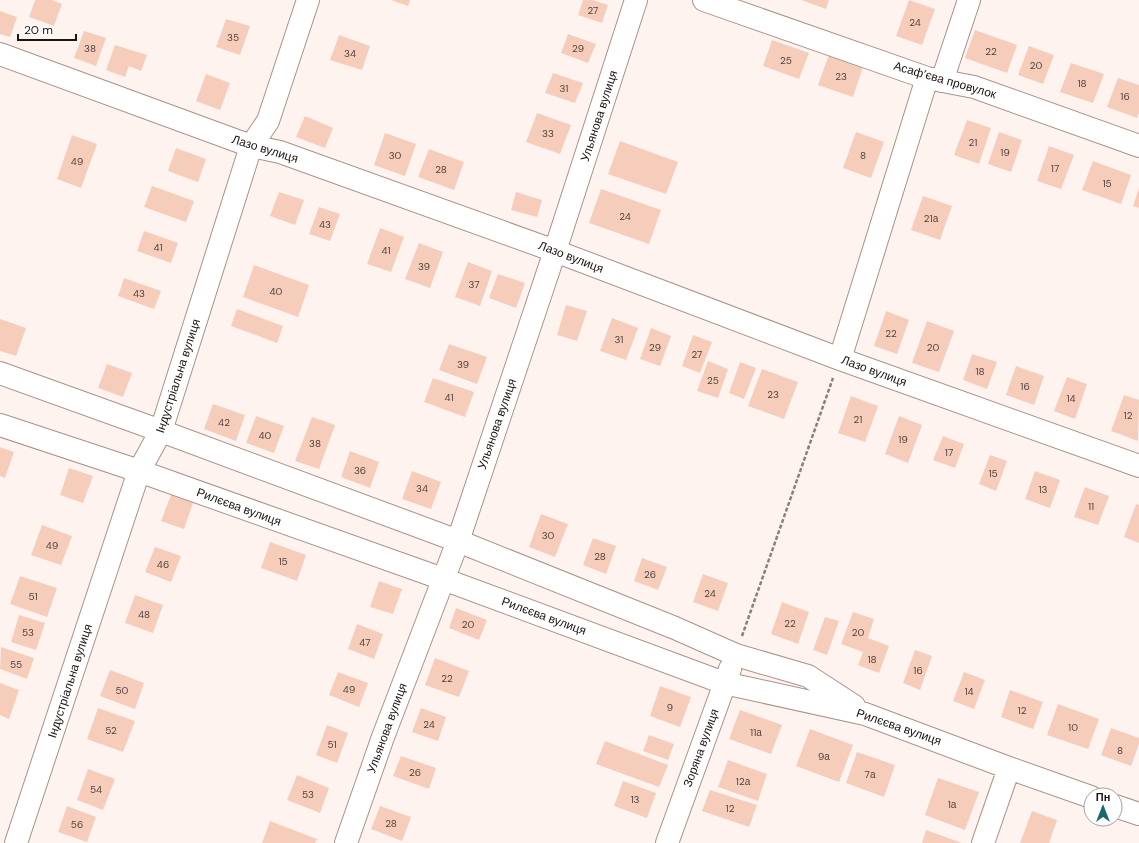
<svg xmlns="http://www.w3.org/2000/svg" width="1139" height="843" font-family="'DM Sans',sans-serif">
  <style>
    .building { fill: #f6cdbb }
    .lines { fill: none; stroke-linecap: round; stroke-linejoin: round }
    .minor-casing { stroke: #a99288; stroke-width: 24 }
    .path { stroke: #89807c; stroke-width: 2.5; stroke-dasharray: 4 2; stroke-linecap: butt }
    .minor { stroke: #fff; stroke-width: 22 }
    .labels { text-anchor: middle; stroke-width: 3; stroke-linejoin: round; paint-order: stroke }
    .number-label { font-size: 10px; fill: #52423b }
    .street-label { font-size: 12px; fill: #1c1410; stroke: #fff }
  </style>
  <rect width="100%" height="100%" fill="#fef3ef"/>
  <path class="building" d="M 35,0 L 52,0 L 62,4 L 54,26 L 29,17 Z
    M 391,0 L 410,0 L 408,6 Z
    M 583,0 L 593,0 L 608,5 L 602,23 L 578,15 Z
    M 801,0 L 829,0 L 826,9 Z
    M 909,0 L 935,9 L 922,45 L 896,36 Z
    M 0,11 L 17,17 L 10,37 L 0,34 Z
    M 226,19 L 250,26 L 240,55 L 216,47 Z
    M 975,30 L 1017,45 L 1007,73 L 965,58 Z
    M 84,31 L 106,38 L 96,66 L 74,58 Z
    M 568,34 L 596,44 L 588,63 L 561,53 Z
    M 339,35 L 370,46 L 362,70 L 330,60 Z
    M 772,40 L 809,53 L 799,79 L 763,66 Z
    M 115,45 L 147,55 L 141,71 L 129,66 L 125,77 L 106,70 Z
    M 1029,46 L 1054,55 L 1043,84 L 1018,75 Z
    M 829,55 L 863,67 L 853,97 L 818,85 Z
    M 1071,63 L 1104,74 L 1093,103 L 1060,92 Z
    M 553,73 L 583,83 L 575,103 L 545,93 Z
    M 206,74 L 230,83 L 220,110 L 196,101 Z
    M 1118,78 L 1139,85 L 1139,113 L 1137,118 L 1107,107 Z
    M 537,113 L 571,125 L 560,154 L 526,142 Z
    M 305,116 L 333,128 L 325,148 L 296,137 Z
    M 967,120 L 991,128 L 979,164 L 954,155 Z
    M 856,132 L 884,142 L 871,178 L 843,168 Z
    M 999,132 L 1022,140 L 1011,172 L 988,164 Z
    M 385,133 L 416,144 L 405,176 L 374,165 Z
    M 72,135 L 97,144 L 81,188 L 57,179 Z
    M 620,141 L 678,162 L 666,194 L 608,174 Z
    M 1049,146 L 1074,155 L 1061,189 L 1037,181 Z
    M 176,148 L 206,159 L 198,182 L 168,171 Z
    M 429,149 L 464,162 L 454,190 L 418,177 Z
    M 1093,161 L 1131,175 L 1121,204 L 1082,190 Z
    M 152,186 L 194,201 L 186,222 L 144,207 Z
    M 1139,188 L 1139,208 L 1133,206 Z
    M 601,189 L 661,210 L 649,244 L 589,223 Z
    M 279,192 L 304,200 L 295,225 L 270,216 Z
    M 516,192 L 542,200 L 537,217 L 511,210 Z
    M 923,196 L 952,206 L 940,240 L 911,230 Z
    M 319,207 L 340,214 L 330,241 L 309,234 Z
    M 380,228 L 404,237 L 391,272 L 367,264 Z
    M 144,231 L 178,243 L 171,263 L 137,251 Z
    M 419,243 L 443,252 L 430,288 L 405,279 Z
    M 468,262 L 492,271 L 480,306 L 455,297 Z
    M 254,265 L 309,285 L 298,317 L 243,297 Z
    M 498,274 L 525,283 L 516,308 L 489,298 Z
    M 124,278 L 161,291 L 154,309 L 118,296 Z
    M 566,305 L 587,311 L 577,341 L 557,335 Z
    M 237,309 L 283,326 L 277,343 L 231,326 Z
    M 886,311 L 909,320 L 897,354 L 874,346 Z
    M 612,318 L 638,328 L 626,360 L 600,351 Z
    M 0,319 L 26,328 L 16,356 L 0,351 Z
    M 927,321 L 954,331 L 939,372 L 912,363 Z
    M 651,328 L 671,336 L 660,366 L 640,359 Z
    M 693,335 L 712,342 L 700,373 L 682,366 Z
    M 449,344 L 487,357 L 477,384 L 439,370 Z
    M 972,354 L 997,362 L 987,389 L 963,380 Z
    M 708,361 L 728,369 L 718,398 L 697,391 Z
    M 740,362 L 756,368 L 744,399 L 729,393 Z
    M 107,364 L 132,373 L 123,397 L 98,388 Z
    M 1016,366 L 1044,376 L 1034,405 L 1006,395 Z
    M 762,369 L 798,382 L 784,419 L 748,406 Z
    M 1067,377 L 1087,384 L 1075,419 L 1054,411 Z
    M 433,378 L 474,392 L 465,417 L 424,402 Z
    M 1124,395 L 1139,400 L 1138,441 L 1111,431 Z
    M 851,396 L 878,406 L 865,442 L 838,433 Z
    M 213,404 L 245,415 L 236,441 L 204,429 Z
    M 256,416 L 284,426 L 274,453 L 246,443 Z
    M 899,416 L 922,425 L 908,463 L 885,454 Z
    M 312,417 L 335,425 L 319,469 L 295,461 Z
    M 943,436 L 964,444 L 955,468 L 933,460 Z
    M 0,447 L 14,452 L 5,478 L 0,476 Z
    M 350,451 L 379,462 L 370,488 L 341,477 Z
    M 990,455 L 1007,461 L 996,491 L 979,484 Z
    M 69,468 L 93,476 L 83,503 L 60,495 Z
    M 412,471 L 441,482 L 431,509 L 402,499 Z
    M 1035,471 L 1060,480 L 1050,508 L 1025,499 Z
    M 1085,487 L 1109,496 L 1098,525 L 1074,517 Z
    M 171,495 L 193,503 L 184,529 L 161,521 Z
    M 1136,504 L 1139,505 L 1139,543 L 1124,537 Z
    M 541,514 L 568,524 L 555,557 L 529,547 Z
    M 42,525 L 72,536 L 61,565 L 31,555 Z
    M 593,538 L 616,546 L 606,574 L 583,565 Z
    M 270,542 L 306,555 L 297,581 L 261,568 Z
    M 155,547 L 181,556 L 171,582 L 145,572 Z
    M 642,558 L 667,567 L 658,590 L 634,581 Z
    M 703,574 L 728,583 L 718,611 L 693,602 Z
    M 20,576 L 57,588 L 47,617 L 10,604 Z
    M 379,581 L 402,589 L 393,614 L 370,607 Z
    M 135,595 L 163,605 L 153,633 L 125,623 Z
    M 782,602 L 809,612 L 798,644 L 771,634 Z
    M 456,608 L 487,620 L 479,640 L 449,628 Z
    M 853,612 L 874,619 L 868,638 L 889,646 L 879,673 L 858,665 L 863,652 L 841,644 Z
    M 19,615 L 45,623 L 36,650 L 11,642 Z
    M 825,617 L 839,621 L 827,655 L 813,650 Z
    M 357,624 L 383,634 L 374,659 L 348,649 Z
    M 1,647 L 34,658 L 27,679 L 0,669 Z
    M 915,650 L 932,656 L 920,690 L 903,683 Z
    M 435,658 L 469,671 L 459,697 L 425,685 Z
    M 110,670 L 144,683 L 135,709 L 100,696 Z
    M 338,672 L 368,683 L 359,707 L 329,695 Z
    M 964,672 L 985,680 L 974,709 L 953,701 Z
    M 0,683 L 19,690 L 9,719 L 0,715 Z
    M 660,686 L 691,697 L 680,727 L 650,716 Z
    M 1010,690 L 1043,702 L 1033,729 L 1001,717 Z
    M 1058,704 L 1099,719 L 1088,749 L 1047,735 Z
    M 98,708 L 135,721 L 123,752 L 87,739 Z
    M 421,708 L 446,717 L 438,741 L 412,732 Z
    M 740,710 L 782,725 L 771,754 L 729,739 Z
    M 327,725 L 348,733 L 337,763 L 316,755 Z
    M 1111,728 L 1139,738 L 1139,744 L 1131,766 L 1101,755 Z
    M 810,729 L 853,745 L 839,782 L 796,766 Z
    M 649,735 L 674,744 L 668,760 L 643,751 Z
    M 605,741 L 668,765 L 659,787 L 596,764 Z
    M 857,752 L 895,765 L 884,797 L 846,783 Z
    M 401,756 L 436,768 L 429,789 L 393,776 Z
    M 728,760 L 767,774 L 758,801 L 718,787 Z
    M 88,769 L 115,779 L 103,810 L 77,800 Z
    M 297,775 L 329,788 L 320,813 L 287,800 Z
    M 938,778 L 979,792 L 965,830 L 925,815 Z
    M 623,781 L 656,793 L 647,818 L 614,806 Z
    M 710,790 L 757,805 L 749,827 L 702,811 Z
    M 67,806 L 96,817 L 87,842 L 58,832 Z
    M 380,806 L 411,817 L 402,841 L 371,829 Z
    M 1032,811 L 1057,820 L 1049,843 L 1020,843 Z
    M 270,821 L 317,839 L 315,843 L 262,843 Z
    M 926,830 L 962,843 L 922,843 Z"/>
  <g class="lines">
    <g class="minor-casing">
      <path id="minor" d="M 704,0 L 927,78 L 974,87 L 1139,146
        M 0,54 L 251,146 L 280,152 L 555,251 L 840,359 L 1139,466
        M 942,81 L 969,0
        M 840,359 L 927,78
        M 0,373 L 161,431 L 458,541 L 675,628 L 736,655 L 808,676 L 854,706
        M 0,425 L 139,471 L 443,579 L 724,683 L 865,714 L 1009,768 L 1091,797
        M 1115,806 L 1139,814
        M 16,843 L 139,471 L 161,431 L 251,146 L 268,121 L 308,0
        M 346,843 L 383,737 L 458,541 L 555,251 L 636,0
        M 667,843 L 730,669
        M 983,843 L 1009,768"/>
    </g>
    <path class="path" d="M 742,636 L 833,378"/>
    <use href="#minor" class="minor"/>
  </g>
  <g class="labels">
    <g class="number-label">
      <text x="593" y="14">27</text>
      <text x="915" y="26">24</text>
      <text x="233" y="41">35</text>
      <text x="90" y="52">38</text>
      <text x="578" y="52">29</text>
      <text x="991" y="55">22</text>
      <text x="350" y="57">34</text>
      <text x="786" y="64">25</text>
      <text x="1036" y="69">20</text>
      <text x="841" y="80">23</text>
      <text x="1082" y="87">18</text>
      <text x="564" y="92">31</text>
      <text x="1125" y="100">16</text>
      <text x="548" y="137">33</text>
      <text x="973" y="146">21</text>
      <text x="1005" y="156">19</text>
      <text x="395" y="159">30</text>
      <text x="863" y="159">8</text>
      <text x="77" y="165">49</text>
      <text x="1055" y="172">17</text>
      <text x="441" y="173">28</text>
      <text x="1107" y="187">15</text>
      <text x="625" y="220">24</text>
      <text x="931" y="222">21а</text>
      <text x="325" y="228">43</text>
      <text x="158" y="251">41</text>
      <text x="386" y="254">41</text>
      <text x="424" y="270">39</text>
      <text x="474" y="288">37</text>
      <text x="276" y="295">40</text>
      <text x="139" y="297">43</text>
      <text x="891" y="337">22</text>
      <text x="619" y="343">31</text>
      <text x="655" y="351">29</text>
      <text x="933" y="351">20</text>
      <text x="697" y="358">27</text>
      <text x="463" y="368">39</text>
      <text x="980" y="375">18</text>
      <text x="713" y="384">25</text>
      <text x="1025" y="390">16</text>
      <text x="773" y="398">23</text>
      <text x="449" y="401">41</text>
      <text x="1071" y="402">14</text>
      <text x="1128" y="419">12</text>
      <text x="858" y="423">21</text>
      <text x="224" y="426">42</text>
      <text x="265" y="439">40</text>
      <text x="903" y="443">19</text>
      <text x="315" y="447">38</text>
      <text x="949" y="456">17</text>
      <text x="360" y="474">36</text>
      <text x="993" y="477">15</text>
      <text x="422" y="492">34</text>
      <text x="1043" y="493">13</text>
      <text x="1091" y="510">11</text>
      <text x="548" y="539">30</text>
      <text x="52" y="549">49</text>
      <text x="600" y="560">28</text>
      <text x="283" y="565">15</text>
      <text x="163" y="568">46</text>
      <text x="650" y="578">26</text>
      <text x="710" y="597">24</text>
      <text x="33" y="600">51</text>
      <text x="144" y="618">48</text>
      <text x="790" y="627">22</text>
      <text x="468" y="628">20</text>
      <text x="28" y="636">53</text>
      <text x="858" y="636">20</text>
      <text x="365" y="646">47</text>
      <text x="872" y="663">18</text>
      <text x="16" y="668">55</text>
      <text x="918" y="674">16</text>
      <text x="447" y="682">22</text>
      <text x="349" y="693">49</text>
      <text x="122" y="694">50</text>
      <text x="969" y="695">14</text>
      <text x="670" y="711">9</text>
      <text x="1022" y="714">12</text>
      <text x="429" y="728">24</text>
      <text x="1073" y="731">10</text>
      <text x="111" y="734">52</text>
      <text x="756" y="736">11а</text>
      <text x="332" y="748">51</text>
      <text x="1120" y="754">8</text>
      <text x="824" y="760">9а</text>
      <text x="415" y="776">26</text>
      <text x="870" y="778">7а</text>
      <text x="743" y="785">12а</text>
      <text x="96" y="793">54</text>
      <text x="308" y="798">53</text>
      <text x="635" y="803">13</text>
      <text x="952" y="808">1а</text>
      <text x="730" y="812">12</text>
      <text x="391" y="827">28</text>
      <text x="77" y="828">56</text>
    </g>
    <g class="street-label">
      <text transform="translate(945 80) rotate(16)" y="4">Асаф’єва провулок</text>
      <text transform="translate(599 116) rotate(-72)" y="4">Ульянова вулиця</text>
      <text transform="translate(265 149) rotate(17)" y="4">Лазо вулиця</text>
      <text transform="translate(571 257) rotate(21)" y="4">Лазо вулиця</text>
      <text transform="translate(874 371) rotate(20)" y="4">Лазо вулиця</text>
      <text transform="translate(178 376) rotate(-72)" y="4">Індустріальна вулиця</text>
      <text transform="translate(497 424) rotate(-71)" y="4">Ульянова вулиця</text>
      <text transform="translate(239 507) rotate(20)" y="4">Рилєєва вулиця</text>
      <text transform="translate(544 616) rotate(20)" y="4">Рилєєва вулиця</text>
      <text transform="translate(70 681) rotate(-72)" y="4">Індустріальна вулиця</text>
      <text transform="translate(899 727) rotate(19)" y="4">Рилєєва вулиця</text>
      <text transform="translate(387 728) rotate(-70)" y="4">Ульянова вулиця</text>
      <text transform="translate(701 748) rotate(-70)" y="4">Зоряна вулиця</text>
    </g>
  </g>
  <g transform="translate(1103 807)"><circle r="19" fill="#ffffff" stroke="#a4a19f"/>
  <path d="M0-3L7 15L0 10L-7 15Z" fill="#1b6969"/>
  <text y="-6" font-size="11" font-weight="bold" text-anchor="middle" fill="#1c1410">Пн</text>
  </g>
  <path d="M18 34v6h58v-6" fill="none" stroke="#1c1410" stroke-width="2"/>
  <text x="24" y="34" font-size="12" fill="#1c1410" stroke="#ffffff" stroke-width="3" paint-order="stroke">20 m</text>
</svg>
